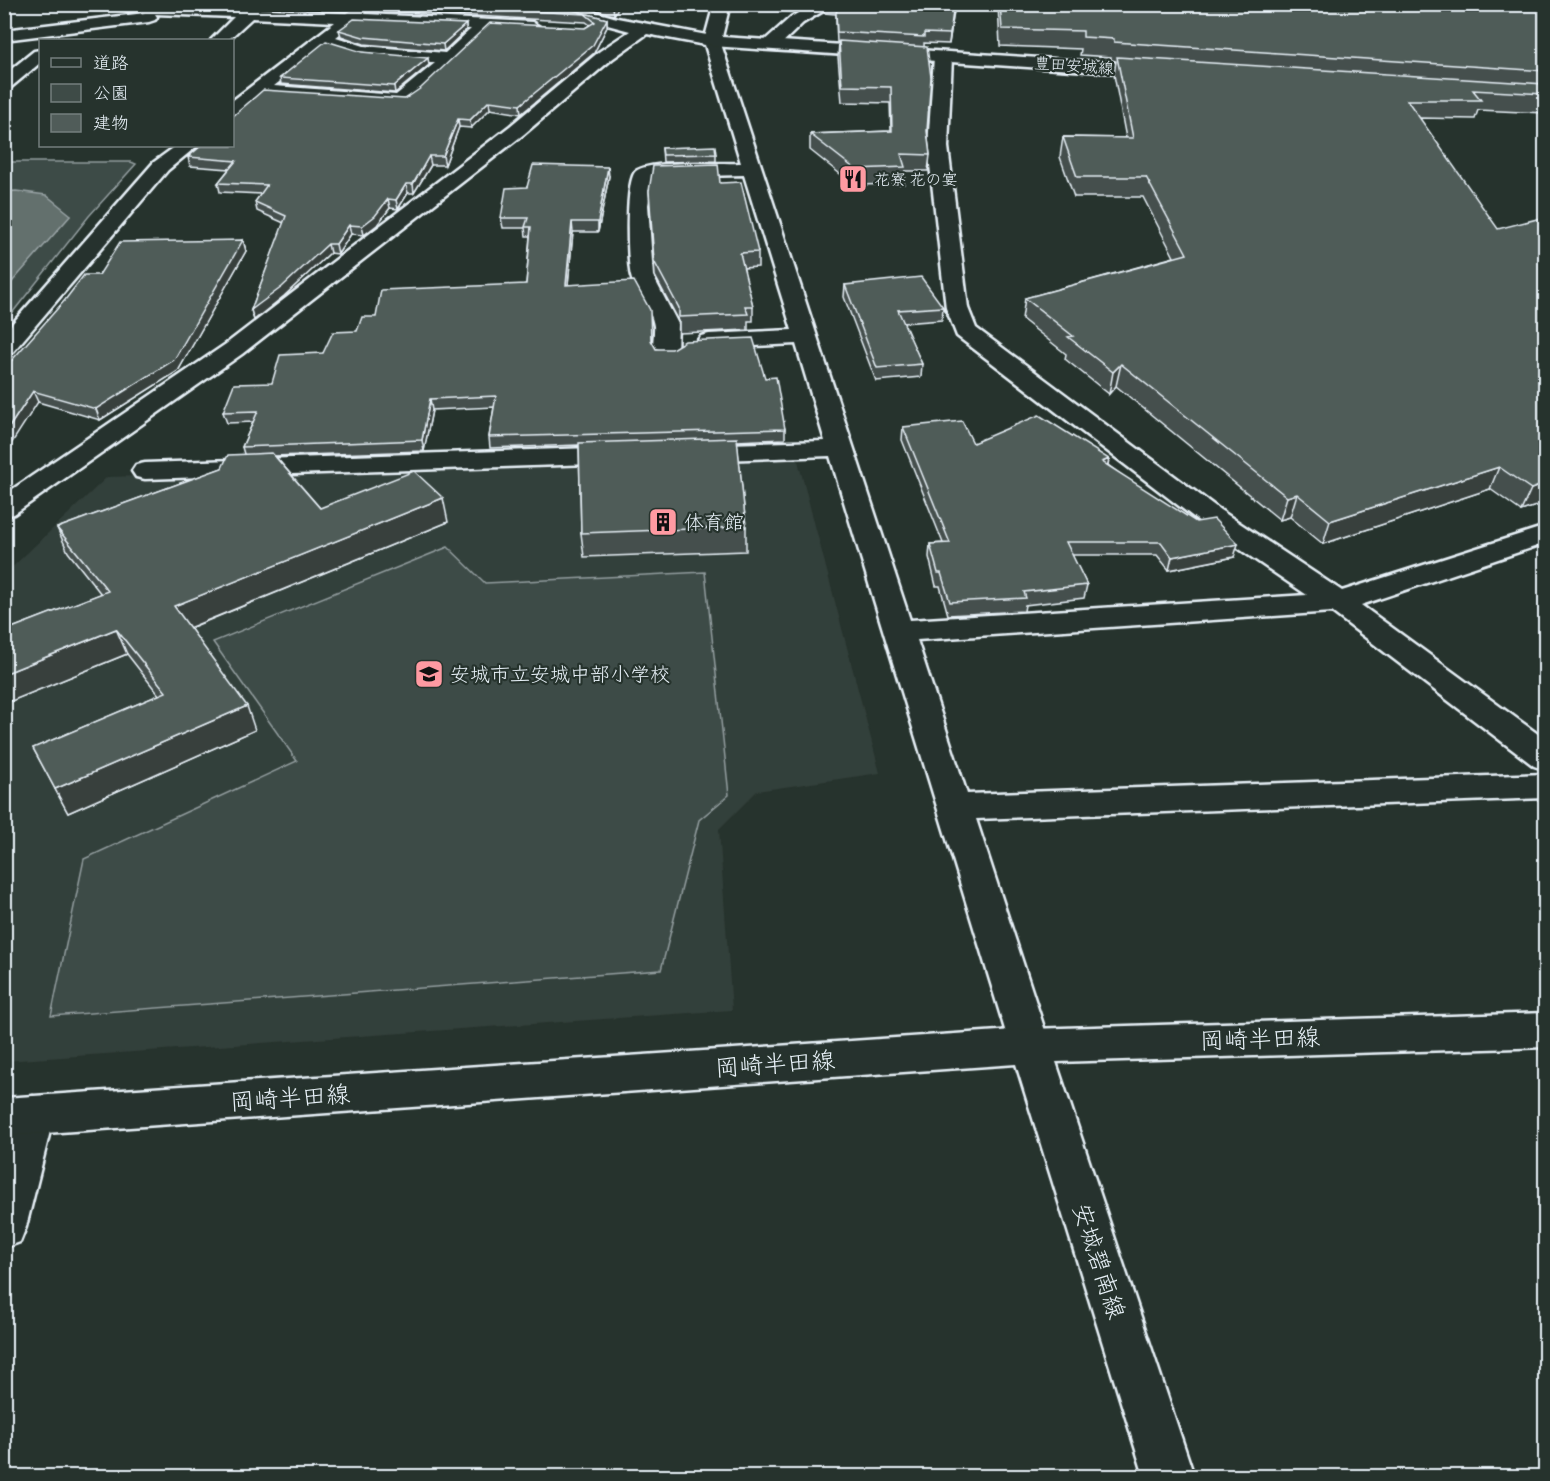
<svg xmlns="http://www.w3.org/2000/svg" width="1550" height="1481" font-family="Itim,'Klee One',sans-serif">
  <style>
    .built { fill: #333f3a }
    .green { fill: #3e4b47; stroke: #939ea0; stroke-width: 1.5 }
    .water { fill: #636f6d; stroke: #98a3a5; stroke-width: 1.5 }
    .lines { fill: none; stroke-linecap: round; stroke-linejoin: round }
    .minor-casing { stroke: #e8f1f8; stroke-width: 5 }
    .major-casing { stroke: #e8f1f8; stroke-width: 5 }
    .minor { fill: #26332d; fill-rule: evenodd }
    .major { fill: #26332d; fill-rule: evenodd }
    .wall { fill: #454f4d; stroke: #e8f1f8; stroke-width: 1.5 }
    .shaded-wall { fill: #38403e; stroke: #e8f1f8; stroke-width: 1.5 }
    .building { fill: #505c59; stroke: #e8f1f8; stroke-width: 1.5 }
    .labels { text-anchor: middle; stroke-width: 4.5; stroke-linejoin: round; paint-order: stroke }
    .far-street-label { font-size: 16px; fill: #e8f1f8; stroke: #26332d }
    .far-poi-label { font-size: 16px; fill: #e8f1f8; stroke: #26332d; text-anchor: start }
    .poi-label { font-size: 20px; fill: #e8f1f8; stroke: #26332d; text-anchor: start }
    .near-street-label { font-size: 24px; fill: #e8f1f8; stroke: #26332d }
  </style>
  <rect width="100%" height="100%" fill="#26332d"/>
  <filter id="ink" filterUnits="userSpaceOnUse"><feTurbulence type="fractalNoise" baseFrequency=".0167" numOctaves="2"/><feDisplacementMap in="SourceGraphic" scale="12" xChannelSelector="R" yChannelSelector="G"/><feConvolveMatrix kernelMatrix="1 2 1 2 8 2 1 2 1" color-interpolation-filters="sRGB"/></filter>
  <g filter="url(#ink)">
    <path class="built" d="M 797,457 L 880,773 L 757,791 L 719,829 L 732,1010 L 5,1061 L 4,575 L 107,477 Z"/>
    <path class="green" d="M 5,162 L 131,162 L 136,164 L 89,216 L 5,322 Z
      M 448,547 L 485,583 L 705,572 L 729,795 L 699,820 L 661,970 L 51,1016 L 84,859 L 297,761 L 213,642 Z"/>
    <path class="water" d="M 16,191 L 46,195 L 71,215 L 5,290 L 5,192 Z"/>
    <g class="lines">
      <g class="minor-casing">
        <path id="minor" d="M 112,4 L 213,6 L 347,13 L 358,7 L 364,9 L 365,14 L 532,22 L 540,27 L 532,32 L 489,30 C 469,49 424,100 400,106 L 262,96 L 238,114 L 232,115 L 232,101 L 335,22 L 252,18 L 228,40 L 211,40 L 234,17 L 155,14 L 157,17 L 155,20 L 149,22 L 4,40 L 4,30 L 145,13 L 120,9 ZM 354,23 L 471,29 L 445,53 L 364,46 L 336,37 ZM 326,45 L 363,56 L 435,63 L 396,95 L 274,86 Z
          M 538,4 L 566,4 L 617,18 L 712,36 L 720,41 L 910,620 L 1307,595 L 1200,522 L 957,336 L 946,308 L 928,147 L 934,57 L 937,53 L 949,53 L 952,57 L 948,147 L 968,308 L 976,328 L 1220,510 L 1342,591 L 1546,526 L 1546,543 L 1361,605 L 1546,740 L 1546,770 L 1534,766 L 1332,612 L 917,640 L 967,794 L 1546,774 L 1546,798 L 976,819 L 1050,1046 L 1044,1058 L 1030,1063 L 1016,1058 L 1010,1046 L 830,456 L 693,461 L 684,459 L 680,453 L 684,447 L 693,445 L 825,441 L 796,344 L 709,348 L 701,346 L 697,341 L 701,336 L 709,334 L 792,330 L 744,175 L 656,177 L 652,179 L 648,205 L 653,276 L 678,324 L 677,352 L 673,357 L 665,359 L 657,357 C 650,348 655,337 654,326 C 652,308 635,293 631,276 C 627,261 625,180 636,171 C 651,160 719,164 741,163 L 705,45 L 647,34 L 612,59 L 524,134 L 242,354 L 14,514 L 4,516 L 4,495 L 226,344 L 510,126 L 600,51 L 630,31 L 540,7 Z
          M 814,4 L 835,4 L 803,23 L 776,49 L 764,49 L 762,45 L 764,41 L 791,17 Z
          M 40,50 L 40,63 L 10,88 L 4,89 L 4,75 L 34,51 Z
          M 176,146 L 197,146 L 168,170 L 12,353 L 4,355 L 4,333 L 154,162 Z
          M 623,447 L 632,449 L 636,455 L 632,461 L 623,463 L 145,479 L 136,477 L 132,471 L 136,465 L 145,463 Z
          M 33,1096 L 48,1102 L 54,1115 L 26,1227 L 20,1242 L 4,1248 L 4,1143 L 18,1102 Z"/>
      </g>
      <g class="major-casing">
        <path id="major" d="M 714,4 L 730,4 L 722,37 L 1161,66 L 1167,67 L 1170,71 L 1167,75 L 1161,76 L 712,46 L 704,41 Z
          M 1546,1013 L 1546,1047 L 1056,1062 L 1194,1476 L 1144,1476 L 1016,1064 L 4,1136 L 4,1098 L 1030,1029 Z"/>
      </g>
      <use href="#minor" class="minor"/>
      <use href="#major" class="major"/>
    </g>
    <path class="wall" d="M 378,4 L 550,4 L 607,19 L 607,27 L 594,53 L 521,114 L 490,109 L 471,128 L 459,127 L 445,165 L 431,165 L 414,193 L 408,193 L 398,209 L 390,208 L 377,225 L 364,235 L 351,234 L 338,254 L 330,253 L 284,296 L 254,320 L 251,310 L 284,223 L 257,211 L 255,202 L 261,194 L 220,192 L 218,183 L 229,169 L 190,166 L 188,157 L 405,99 L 585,28 L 590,25 L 586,22 L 379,11 Z
      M 576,4 L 620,4 L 614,15 Z
      M 752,4 L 809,4 L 795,12 L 752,10 Z
      M 824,4 L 955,4 L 949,44 L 924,43 L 927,131 L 930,155 L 928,171 L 905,171 L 904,184 L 854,185 L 810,150 L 810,134 L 891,131 L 890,103 L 842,102 L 838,57 L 839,42 L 837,42 L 836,23 L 836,14 L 824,13 Z
      M 998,4 L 1545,4 L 1545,113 L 1478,110 L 1475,119 L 1420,118 L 1545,503 L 1521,511 L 1490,489 L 1323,544 L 1290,517 L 1280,520 L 1116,386 L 1109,394 L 1065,359 L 1066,354 L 1022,319 L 1025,298 L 1174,257 L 1143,197 L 1074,197 L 1060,157 L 1063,137 L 1126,138 L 1114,75 L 1116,61 L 1111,60 L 1111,57 L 1080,55 L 1081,49 L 1000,46 Z
      M 466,24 L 466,30 L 444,51 L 364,44 L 341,36 L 339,30 Z
      M 362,52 L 429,65 L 395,93 L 281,84 L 280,78 Z
      M 662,148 L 716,154 L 716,161 L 663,162 Z
      M 609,176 L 598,232 L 573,232 L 568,284 L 651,341 L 656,349 L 765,378 L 785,429 L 785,439 L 737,441 L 746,527 L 746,551 L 584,557 L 581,533 L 579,445 L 490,448 L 489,437 L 494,407 L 432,410 L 424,451 L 275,456 L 320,508 L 448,522 L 190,628 L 255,730 L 68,813 L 33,748 L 159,695 L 127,654 L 4,704 L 4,631 L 101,594 L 68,552 L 57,528 L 222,468 L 244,454 L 242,447 L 253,422 L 227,423 L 223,412 L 272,383 L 323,353 L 357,331 L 376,317 L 526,284 L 530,236 L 526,236 L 525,228 L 503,228 L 501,218 L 527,187 Z
      M 720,183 L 758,252 L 758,267 L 743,268 L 753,306 L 753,321 L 748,321 L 748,330 L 679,333 L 679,321 L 655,276 L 649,191 Z
      M 243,240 L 246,251 L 178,371 L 100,420 L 38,402 L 5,369 L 99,275 Z
      M 845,285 L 943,307 L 942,320 L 903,323 L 922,364 L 921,377 L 876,381 L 844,297 Z
      M 903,427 L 973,443 L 1109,459 L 1108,465 L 1234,557 L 1169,570 L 1157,555 L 1072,555 L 1087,585 L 1084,598 L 1025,605 L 1024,611 L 948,615 L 940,586 L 936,586 L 929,557 L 930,544 L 943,543 L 902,440 Z"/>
    <path class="shaded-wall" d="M 615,4 L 620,4 L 614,15 L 613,7 Z
      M 795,4 L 809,4 L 795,12 Z
      M 954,4 L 955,4 L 949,44 L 950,34 Z
      M 607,19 L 607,27 L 594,53 L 521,114 L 520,105 Z
      M 466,24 L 466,30 L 444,51 L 443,44 Z
      M 428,58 L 429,65 L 395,93 L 394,86 Z
      M 489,101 L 490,109 L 471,128 L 470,120 Z
      M 458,119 L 459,127 L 445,165 L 443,156 Z
      M 429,156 L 431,165 L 414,193 L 413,184 Z
      M 608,167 L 609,176 L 598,232 L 598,222 Z
      M 406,184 L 408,193 L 398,209 L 396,200 Z
      M 388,199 L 390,208 L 377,225 L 364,235 L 362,226 Z
      M 572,222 L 573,232 L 567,295 L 566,285 Z
      M 349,225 L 351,234 L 338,254 L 336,244 Z
      M 243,240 L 246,251 L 178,371 L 100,420 L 96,409 Z
      M 328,244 L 330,253 L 284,296 L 254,320 L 251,310 Z
      M 1121,364 L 1116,386 L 1109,394 L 1113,372 Z
      M 33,391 L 38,402 L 4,455 L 4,435 Z
      M 430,399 L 432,410 L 424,451 L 422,440 Z
      M 1109,459 L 1106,472 L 1102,462 Z
      M 1499,467 L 1490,489 L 1323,544 L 1330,521 Z
      M 1545,484 L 1545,503 L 1521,511 L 1531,489 Z
      M 1297,494 L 1290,517 L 1280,520 L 1287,497 Z
      M 443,498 L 448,522 L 184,630 L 174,606 Z
      M 1238,544 L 1234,557 L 1169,570 L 1172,557 Z
      M 116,629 L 127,654 L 4,704 L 4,674 Z
      M 247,706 L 255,730 L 68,813 L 55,789 Z"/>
    <path class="building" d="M 394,4 L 550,4 L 607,19 L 593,45 L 520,105 L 489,101 L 470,120 L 458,119 L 443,156 L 429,156 L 413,184 L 406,184 L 396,200 L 388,199 L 375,216 L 362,226 L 349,225 L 336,244 L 328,244 L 282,287 L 251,310 L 286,216 L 255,202 L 267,185 L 218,183 L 236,161 L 188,157 L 201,146 L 232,146 L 232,117 L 263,90 L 405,99 L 421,88 L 490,23 L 585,28 L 595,22 L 585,14 Z
      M 604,4 L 615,4 L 613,7 Z
      M 839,4 L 954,4 L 950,34 L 924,33 L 924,37 L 837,32 L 836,13 Z
      M 1000,4 L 1545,4 L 1545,71 L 1114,42 L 1114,39 L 1083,37 L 1083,31 L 1002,29 Z
      M 354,19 L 466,24 L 443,44 L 363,37 L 339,30 Z
      M 326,41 L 362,52 L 428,58 L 394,86 L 280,78 Z
      M 839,41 L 927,47 L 931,77 L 927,131 L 930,155 L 901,154 L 905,167 L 855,169 L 810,134 L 892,131 L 891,87 L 842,86 Z
      M 1117,57 L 1545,84 L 1545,94 L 1473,90 L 1481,100 L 1407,100 L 1498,229 L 1545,217 L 1545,484 L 1531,489 L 1499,467 L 1330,521 L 1297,494 L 1287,497 L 1121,364 L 1113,372 L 1068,337 L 1073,336 L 1025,298 L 1187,254 L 1146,177 L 1077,177 L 1063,137 L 1133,138 Z
      M 715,146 L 716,154 L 663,155 L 662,148 Z
      M 718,164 L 720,183 L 741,182 L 758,252 L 740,253 L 753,306 L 745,306 L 748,314 L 679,317 L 679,308 L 654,261 L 649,191 L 653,166 Z
      M 533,165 L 608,167 L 598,222 L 572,222 L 566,285 L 634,281 L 650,310 L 651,340 L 656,349 L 672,349 L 685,341 L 753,338 L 765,378 L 776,377 L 785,429 L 489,437 L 496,396 L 430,399 L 422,440 L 242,447 L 258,411 L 223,412 L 234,384 L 272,383 L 280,355 L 323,353 L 333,332 L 357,331 L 362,317 L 376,317 L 381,290 L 526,284 L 531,227 L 525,227 L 528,218 L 501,218 L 506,188 L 527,187 Z
      M 243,240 L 174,360 L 96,409 L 33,391 L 4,435 L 4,369 L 65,300 L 84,275 L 99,275 L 120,242 Z
      M 921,277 L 943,307 L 898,310 L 922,364 L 877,368 L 845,285 Z
      M 1039,415 L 1109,459 L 1102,462 L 1196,522 L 1214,519 L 1238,544 L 1172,557 L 1161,542 L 1066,542 L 1087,585 L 1024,592 L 1026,598 L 950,602 L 941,573 L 938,573 L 930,544 L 950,543 L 903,427 L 962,421 L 973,443 Z
      M 737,438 L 746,527 L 581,533 L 579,443 Z
      M 272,453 L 320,508 L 414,471 L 443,498 L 174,606 L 247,706 L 55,789 L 33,748 L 166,692 L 116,629 L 4,674 L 4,631 L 108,591 L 57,528 L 222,468 L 228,455 Z"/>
  </g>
  <defs>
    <g id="restaurant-square" transform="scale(1.5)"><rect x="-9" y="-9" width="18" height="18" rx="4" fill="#ff9aa2" stroke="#26332d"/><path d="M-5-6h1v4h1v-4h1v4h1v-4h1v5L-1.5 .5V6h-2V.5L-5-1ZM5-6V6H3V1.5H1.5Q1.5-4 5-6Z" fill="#111"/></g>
    <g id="building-square" transform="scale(1.5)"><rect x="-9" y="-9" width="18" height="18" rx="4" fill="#ff9aa2" stroke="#26332d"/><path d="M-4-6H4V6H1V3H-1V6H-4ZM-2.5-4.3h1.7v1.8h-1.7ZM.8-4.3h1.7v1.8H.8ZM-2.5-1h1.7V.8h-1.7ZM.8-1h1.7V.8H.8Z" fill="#111"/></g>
    <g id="school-square" transform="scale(1.5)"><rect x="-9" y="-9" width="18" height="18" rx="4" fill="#ff9aa2" stroke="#26332d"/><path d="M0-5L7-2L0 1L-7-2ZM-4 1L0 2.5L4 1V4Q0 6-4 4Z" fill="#111"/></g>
  </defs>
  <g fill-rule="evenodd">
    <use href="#restaurant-square" x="853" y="179"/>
    <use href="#building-square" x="663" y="522"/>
    <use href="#school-square" x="429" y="674"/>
  </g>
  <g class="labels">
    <g class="far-street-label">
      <text transform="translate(1074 65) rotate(4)" y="6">豊田安城線</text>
    </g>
    <g class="far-poi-label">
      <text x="874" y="185">花寮 花の宴</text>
    </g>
    <g class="poi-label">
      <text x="684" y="529">体育館</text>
      <text x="450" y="681">安城市立安城中部小学校</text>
    </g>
    <g class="near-street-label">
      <text transform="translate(1260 1039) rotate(-2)" y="8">岡崎半田線</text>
      <text transform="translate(775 1064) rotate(-4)" y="8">岡崎半田線</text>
      <text transform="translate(290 1098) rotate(-4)" y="8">岡崎半田線</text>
      <text transform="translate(1099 1261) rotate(72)" y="8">安城碧南線</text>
    </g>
  </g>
  <rect width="1550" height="1481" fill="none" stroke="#26332d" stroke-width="24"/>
  <rect x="12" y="12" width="1526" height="1457" fill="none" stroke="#e8f1f8" stroke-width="2" filter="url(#ink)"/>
  <rect x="39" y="39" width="195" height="108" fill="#26332d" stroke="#747f7e" stroke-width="1.5"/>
  <rect x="51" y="58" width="30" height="9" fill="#26332d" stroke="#747f7e" stroke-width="1.5"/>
  <text x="93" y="69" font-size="18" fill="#e8f1f8">道路</text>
  <rect x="51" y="84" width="30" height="18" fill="#3e4b47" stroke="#747f7e" stroke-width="1.5"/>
  <text x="93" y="99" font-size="18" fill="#e8f1f8">公園</text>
  <rect x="51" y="114" width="30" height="18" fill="#505c59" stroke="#747f7e" stroke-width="1.5"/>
  <text x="93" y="129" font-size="18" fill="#e8f1f8">建物</text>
</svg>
